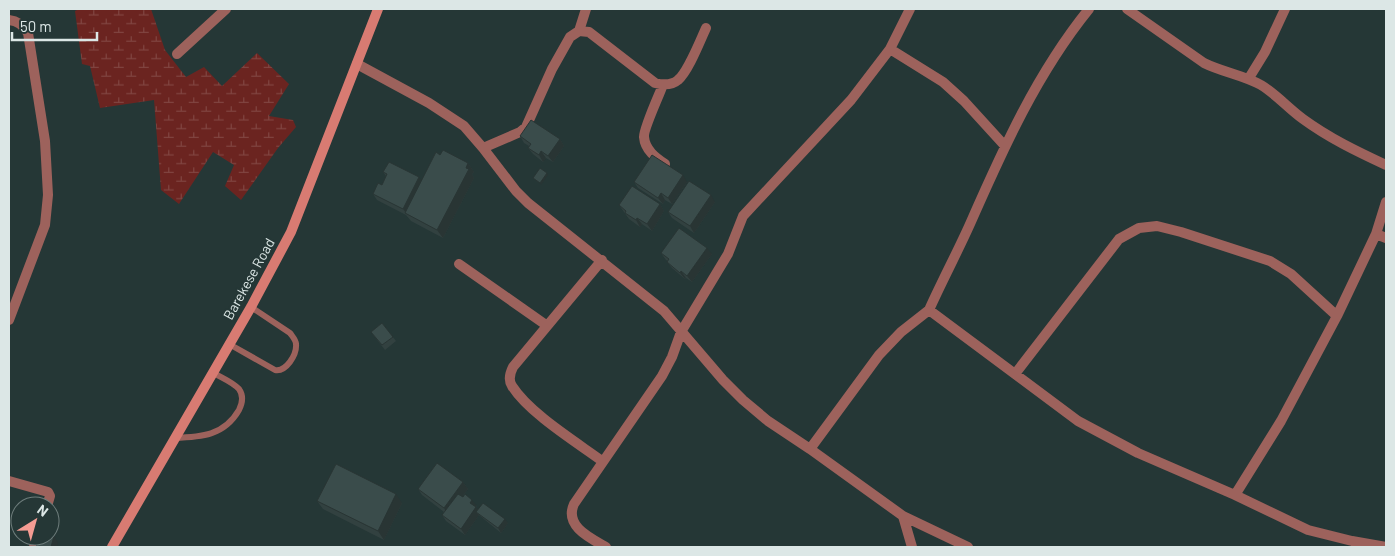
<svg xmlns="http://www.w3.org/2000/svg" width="1395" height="556" font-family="Barlow,sans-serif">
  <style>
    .wetland { fill: url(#wetland-marsh) }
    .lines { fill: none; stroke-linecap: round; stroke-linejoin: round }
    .lane { stroke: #9d625c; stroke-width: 6 }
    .street { stroke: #9d625c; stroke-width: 10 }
    .secondary { stroke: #d87b72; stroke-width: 10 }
    .wall { fill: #324140 }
    .shaded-wall { fill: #293534 }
    .building { fill: #3a4c4b; stroke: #293534 }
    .labels { text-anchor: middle; stroke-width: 4; stroke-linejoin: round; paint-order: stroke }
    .street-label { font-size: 14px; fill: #dce7e6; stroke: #253736 }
  </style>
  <defs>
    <pattern id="wetland-marsh" width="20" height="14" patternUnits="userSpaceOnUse" patternTransform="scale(1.25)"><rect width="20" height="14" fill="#6b2420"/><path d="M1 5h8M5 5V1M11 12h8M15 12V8" fill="none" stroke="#804440"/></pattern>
  </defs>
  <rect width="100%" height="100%" fill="#253736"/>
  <path class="wetland" d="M 79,9 L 151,9 L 165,50 L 186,77 L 204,67 L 222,86 L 257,53 L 289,84 L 269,116 L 293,120 L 296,127 L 278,148 L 241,200 L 225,186 L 234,165 L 213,152 L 179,204 L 161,190 L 154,100 L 100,108 L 90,66 L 82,64 L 75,11 Z"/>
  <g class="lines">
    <path class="lane" d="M 229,344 L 275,370 C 286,372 297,355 296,344 C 296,340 292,336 290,333 L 251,307
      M 174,438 C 201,437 224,436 239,410 C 242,404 244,396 239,389 C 233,382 220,377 212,372"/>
    <path class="street" d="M 1127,9 L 1204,63 C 1222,72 1243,75 1261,85 C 1276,94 1288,108 1303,119 C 1329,138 1356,151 1386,165
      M 9,20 C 18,21 23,25 28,33 L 45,141 L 48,195 L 45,225 L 9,320
      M 579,31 L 586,9
      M 890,49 L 943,82 L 964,101 L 1005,146
      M 177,54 L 226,9
      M 357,64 L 429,103 L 464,126 L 483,148 L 516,191 L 528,203 L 664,311 L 723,380 L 743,400 L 768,421 L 810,449 L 903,516 L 968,547
      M 1249,78 L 1265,52 L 1285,9
      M 663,85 C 659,95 643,130 644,137 C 645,150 656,158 665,164
      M 483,148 L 520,132 L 526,127 L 552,69 L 570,37 L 579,31 L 589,32 L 655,83 C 663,85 671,86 678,80 C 688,72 700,41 706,28
      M 1376,234 L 1386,238
      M 602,260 L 513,367 C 510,373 508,380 512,386 C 529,413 576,442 602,461
      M 459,264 L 546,325
      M 929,310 C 942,281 957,253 970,224 C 1003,149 1037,73 1089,9
      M 1015,374 L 1119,239 L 1139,228 L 1157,226 L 1181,232 L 1270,261 L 1291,274 L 1337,316
      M 810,449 L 879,355 L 901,332 L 929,310 L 1078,421 L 1138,453 L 1235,495 L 1308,530 L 1352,541 L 1386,547
      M 9,481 L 48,492 L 50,496 L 47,506
      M 1235,495 L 1281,421 L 1337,316 L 1376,234 L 1386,202
      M 903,516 L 912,547
      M 34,547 L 38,536
      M 606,547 C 590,538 564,526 574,504 L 662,376 L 672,357 L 681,332 L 728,254 L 743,216 L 851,100 L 890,49 L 910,9"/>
    <path class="secondary" d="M 112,547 L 251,307 L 291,232 L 378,9"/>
  </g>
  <path class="wall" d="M 520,136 L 560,139 L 564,146 L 553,162 L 546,158 L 543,162 L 533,154 L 528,148 L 529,146 L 524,143 Z
    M 468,163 L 474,172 L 472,174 L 474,178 L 443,238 L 411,221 L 406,215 L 377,200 L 373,194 L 382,185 L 386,176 L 383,172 L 422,180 Z
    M 634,182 L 687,182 L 672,204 L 665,200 L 663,204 L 638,188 Z
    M 715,202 L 694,233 L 672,218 L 668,212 Z
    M 660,204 L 664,211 L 652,231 L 642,224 L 640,227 L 629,219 L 619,205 Z
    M 661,253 L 712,254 L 692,282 L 686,278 L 685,279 L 672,268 L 667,262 L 668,261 L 666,260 Z
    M 382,323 L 396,341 L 385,350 L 371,332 Z
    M 463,482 L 468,489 L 462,497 L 477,506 L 476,507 L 478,510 L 508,523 L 501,533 L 479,515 L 465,535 L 446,521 L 442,515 L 444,512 L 422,495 L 418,489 Z
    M 317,501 L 402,503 L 384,540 L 323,509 Z"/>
  <path class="shaded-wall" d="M 560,139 L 564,146 L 553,162 L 548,156 Z
    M 541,151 L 546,158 L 543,162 L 539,155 Z
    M 468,163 L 474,172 L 472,174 L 474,178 L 443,238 L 437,230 Z
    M 547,173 L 548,175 L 541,185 L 540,183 Z
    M 683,175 L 687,182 L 672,204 L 668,198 Z
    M 419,177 L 424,184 L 407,214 L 403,209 Z
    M 661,193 L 665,200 L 663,204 L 658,198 Z
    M 711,195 L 715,202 L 694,233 L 690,226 Z
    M 660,204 L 664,211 L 652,231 L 647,224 Z
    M 637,218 L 642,224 L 640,227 L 636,220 Z
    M 707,248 L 712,254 L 692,282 L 687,276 Z
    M 681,271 L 686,278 L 685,279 L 680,273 Z
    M 463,482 L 468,489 L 448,515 L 444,508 Z
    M 396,494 L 402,503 L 384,540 L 378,531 Z
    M 472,500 L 477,506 L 476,507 L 480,513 L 476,512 L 479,515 L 465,535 L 461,529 L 470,503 Z
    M 505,519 L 508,523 L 501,533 L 498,528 Z
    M 54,536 L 58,543 L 57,547 L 51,547 Z"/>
  <path class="building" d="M 531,120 L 560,139 L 548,156 L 541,151 L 539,155 L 528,148 L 531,144 L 520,136 Z
    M 443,150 L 468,163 L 466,168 L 469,169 L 437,230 L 405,213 L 436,152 L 440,155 Z
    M 652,155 L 683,175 L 668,198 L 661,193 L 658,198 L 634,182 Z
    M 389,162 L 419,177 L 403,209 L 373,194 L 378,183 L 382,185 L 387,174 L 383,172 Z
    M 540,168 L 547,173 L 540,183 L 533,178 Z
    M 689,181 L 711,195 L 690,226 L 668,212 Z
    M 632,186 L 660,204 L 647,224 L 637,218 L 636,220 L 625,213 L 626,211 L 619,205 Z
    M 679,228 L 707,248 L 687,276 L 681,271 L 680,273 L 667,262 L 669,259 L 661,253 Z
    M 382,323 L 393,337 L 382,345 L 371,332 Z
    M 437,463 L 463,482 L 444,508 L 418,489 Z
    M 336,464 L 396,494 L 378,531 L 317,501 Z
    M 458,494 L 463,497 L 465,494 L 472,500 L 470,503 L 476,507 L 461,529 L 442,515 Z
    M 483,503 L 505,519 L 498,528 L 476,512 Z
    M 50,535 L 54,536 L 51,547 L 36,547 L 40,536 L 50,536 Z"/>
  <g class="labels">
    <g class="street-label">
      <text transform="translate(249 279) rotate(-61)" y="5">Barekese Road</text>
    </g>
  </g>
  <rect width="1395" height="556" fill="none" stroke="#dce7e6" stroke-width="20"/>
  <g transform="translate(35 521) rotate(37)"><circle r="24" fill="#253736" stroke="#6e7d7c"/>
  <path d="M0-4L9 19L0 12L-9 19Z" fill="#f59c93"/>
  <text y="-8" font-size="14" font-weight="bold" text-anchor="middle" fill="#dce7e6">N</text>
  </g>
  <path d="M12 32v8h85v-8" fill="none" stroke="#dce7e6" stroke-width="2.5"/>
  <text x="20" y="32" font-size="15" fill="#dce7e6" stroke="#253736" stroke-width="4" paint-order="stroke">50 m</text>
</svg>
